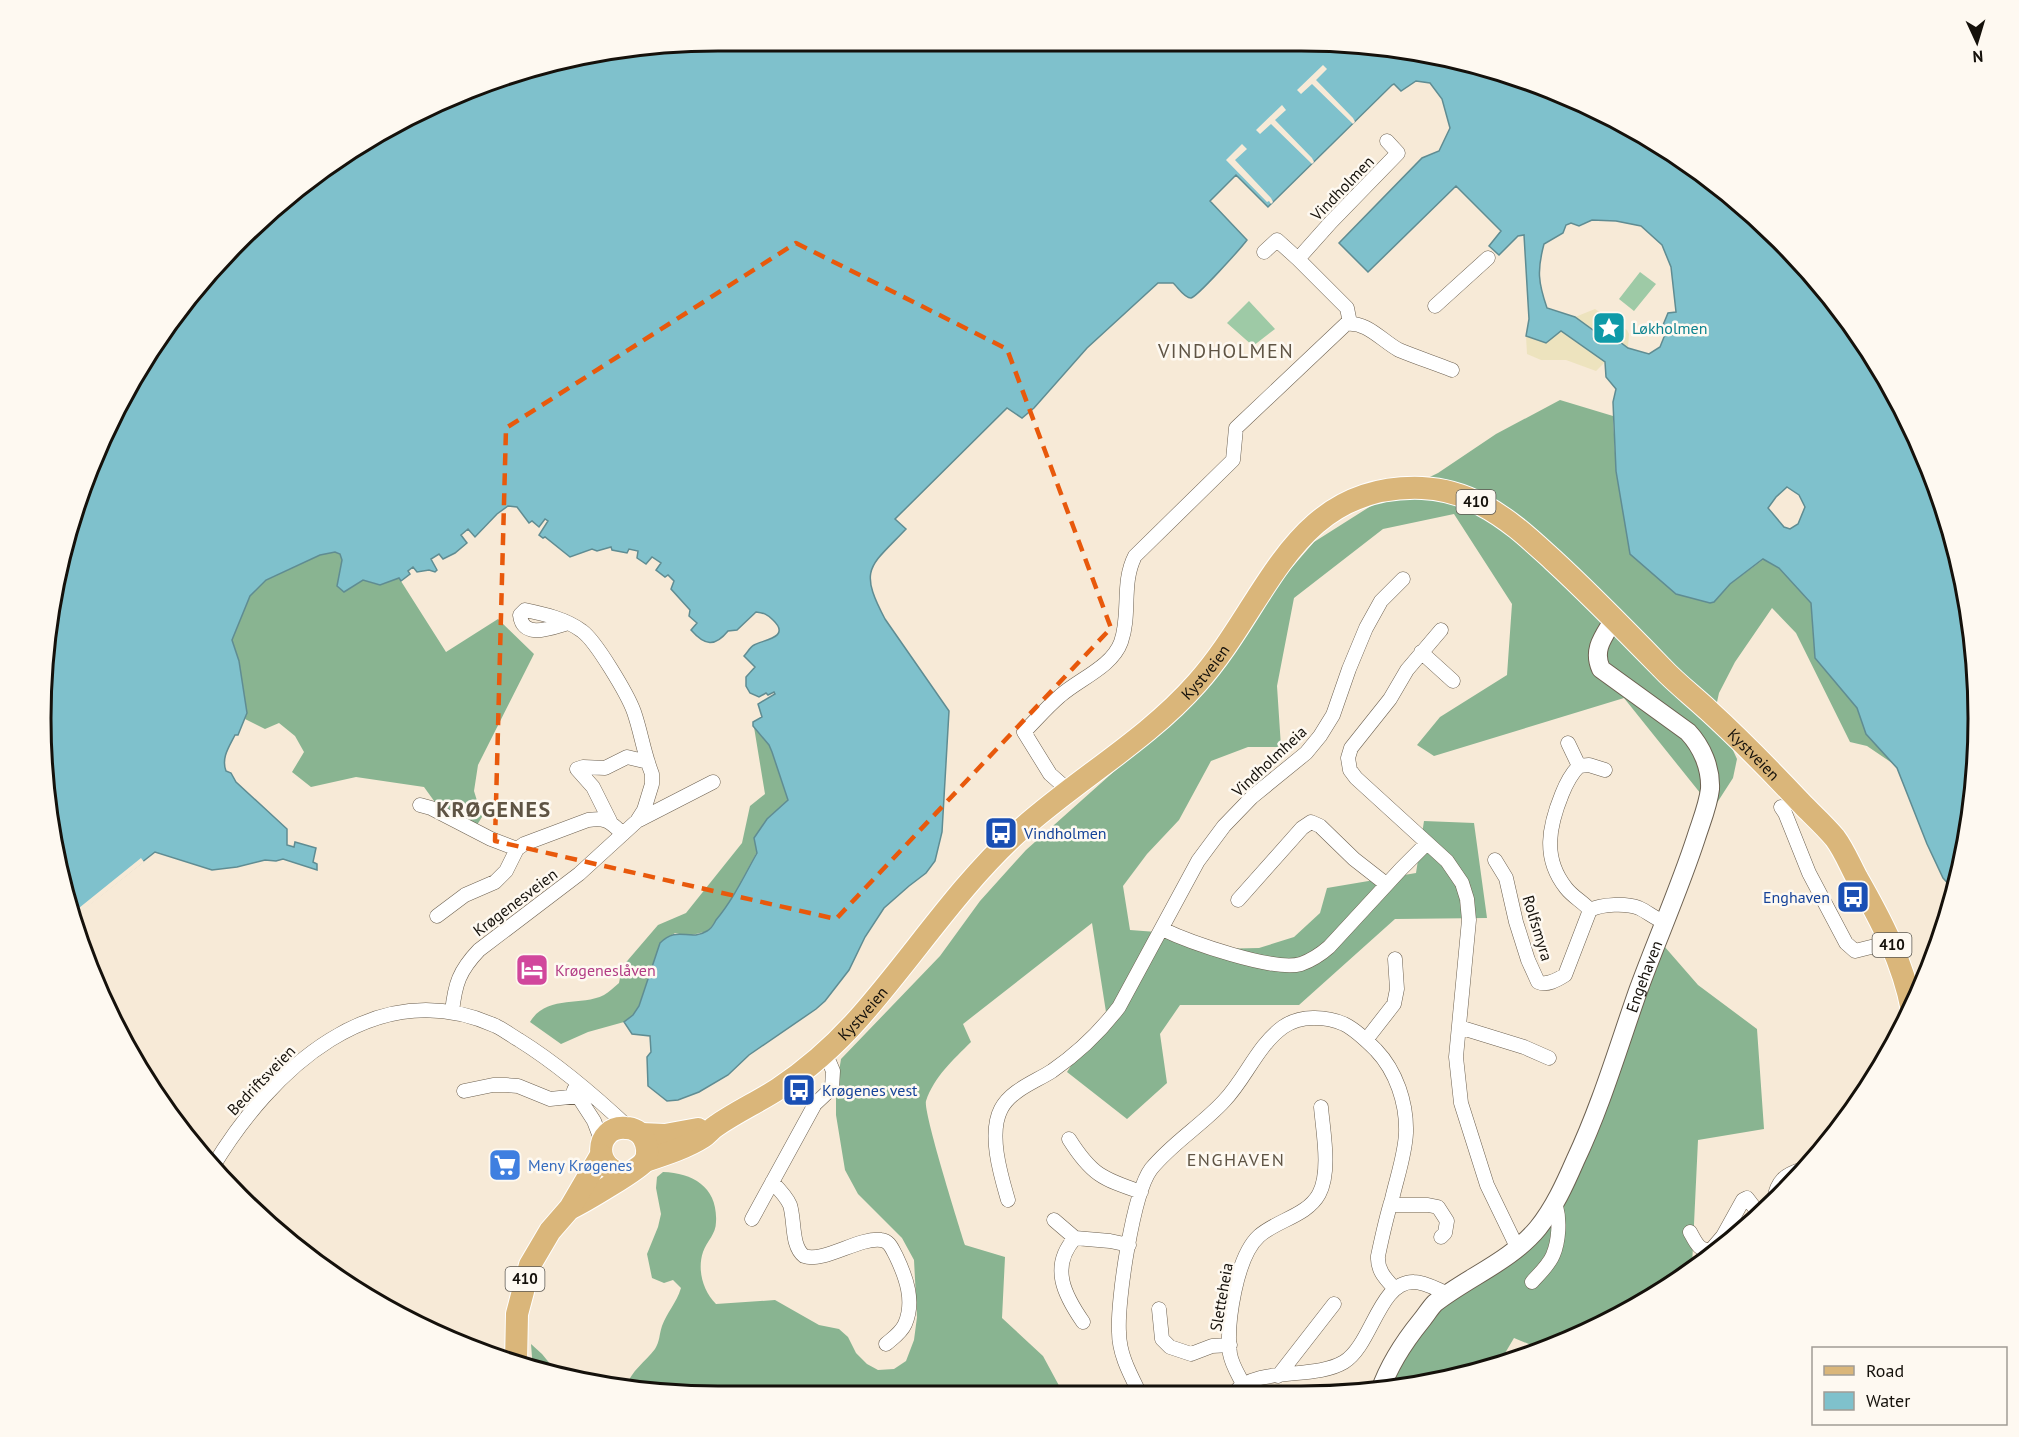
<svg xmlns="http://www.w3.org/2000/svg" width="2019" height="1437" font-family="'PT Sans',sans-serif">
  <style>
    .green { fill: #9ecaa6 }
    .forest { fill: #89b491 }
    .sand { fill: #ede3be }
    .water { fill: #7fc1cc; stroke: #5f8c92; stroke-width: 1.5; fill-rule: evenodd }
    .pier { fill: #f7ead7 }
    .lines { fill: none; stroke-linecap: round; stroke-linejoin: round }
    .minor-casing { stroke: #6c6050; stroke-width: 15 }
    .tertiary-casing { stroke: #6c6050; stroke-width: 20 }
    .primary-casing { stroke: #fff; stroke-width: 24 }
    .minor { stroke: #fff; stroke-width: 14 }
    .tertiary { stroke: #fff; stroke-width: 18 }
    .primary { stroke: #dab67a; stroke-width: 22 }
    .marked { fill: none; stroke: #e8590c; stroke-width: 4.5; stroke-dasharray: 12 8; stroke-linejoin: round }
    .labels { text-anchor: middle; stroke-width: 5; stroke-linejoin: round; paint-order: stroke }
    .shield { fill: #fef9f1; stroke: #5b5750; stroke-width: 1.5 }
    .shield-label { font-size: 15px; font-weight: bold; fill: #15110b }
    .street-label { font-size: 16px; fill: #15110b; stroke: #fef9f1 }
    .culture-label { font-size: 16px; fill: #0d838f; stroke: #fef9f1; text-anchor: start }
    .transit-label { font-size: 16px; fill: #164399; stroke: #fef9f1; text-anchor: start }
    .hotel-label { font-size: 16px; fill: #b23c85; stroke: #fef9f1; text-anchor: start }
    .shop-label { font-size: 16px; fill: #366cbe; stroke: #fef9f1; text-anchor: start }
    .neighbourhood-label { font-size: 18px; letter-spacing: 1.5px; fill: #5f5444; stroke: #fef9f1 }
    .quarter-label { font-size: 20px; letter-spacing: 1.5px; fill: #5f5444; stroke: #fef9f1 }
    .district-label { font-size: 22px; font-weight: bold; letter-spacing: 1.5px; fill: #5f5444; stroke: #fef9f1 }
    .rim { fill: none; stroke: #15110b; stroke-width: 3 }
  </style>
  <rect width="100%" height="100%" fill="#f7ead7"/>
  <path class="green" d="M 1640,272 L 1656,284 L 1634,311 L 1619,299 Z
    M 1249,301 L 1275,329 L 1253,346 L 1227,323 Z"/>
  <path class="forest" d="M 1560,400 L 1613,416 L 1616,471 L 1630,553 L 1714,602 L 1730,584 L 1764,559 L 1779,568 L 1811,603 L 1815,658 L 1857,708 L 1866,734 L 1895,765 L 1867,746 L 1850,742 L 1796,633 L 1772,608 L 1735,662 L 1719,693 L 1715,711 L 1737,759 L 1733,778 L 1713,809 L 1624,698 L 1434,756 L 1417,745 L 1440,717 L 1507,675 L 1512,604 L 1454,514 L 1383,529 L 1294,598 L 1277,686 L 1281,747 L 1248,747 L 1211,761 L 1179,820 L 1147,854 L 1123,886 L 1130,930 L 1183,934 L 1214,949 L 1259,948 L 1294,937 L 1320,913 L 1327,888 L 1416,873 L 1424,821 L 1474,823 L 1487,918 L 1395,919 L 1299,1005 L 1180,1005 L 1160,1034 L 1167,1083 L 1127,1119 L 1067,1072 L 1106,1012 L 1092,923 L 963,1024 L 971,1042 C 953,1060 934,1077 926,1101 C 923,1112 959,1226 965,1245 L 1005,1257 L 1002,1318 L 1043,1356 L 1063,1393 L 675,1395 L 626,1387 C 631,1371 645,1362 655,1349 C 660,1341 659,1335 662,1326 C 667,1312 676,1304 681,1288 L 673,1280 L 664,1283 L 652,1278 L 647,1254 L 658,1227 L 661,1214 L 656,1188 L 657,1177 L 663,1172 C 694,1173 718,1188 716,1222 C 716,1234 707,1241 703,1252 C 697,1270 703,1291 716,1304 L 775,1300 L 819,1325 L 839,1329 L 848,1337 L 856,1353 L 867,1364 L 878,1370 L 894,1369 L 906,1361 L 914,1340 L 917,1317 L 914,1260 L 902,1238 L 858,1194 L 845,1170 L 836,1115 L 836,1090 L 841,1059 L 940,956 L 980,901 L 1026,850 L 1184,709 L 1268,595 L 1314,542 L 1374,504 L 1438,473 L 1496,434 Z
    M 335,552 L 340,554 L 342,560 L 337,586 L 344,592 L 363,580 L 380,585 L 399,578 L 446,652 L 498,619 L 534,654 L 478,765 L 474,791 L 482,817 L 477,825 L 437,805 L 424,787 L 356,777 L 311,787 L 292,772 L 304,752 L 295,736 L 279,723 L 265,729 L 245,719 L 247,713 L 239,661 L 232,640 L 250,596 L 266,580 L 320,555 Z
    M 754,727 L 769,745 L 772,752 L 788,800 L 767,819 L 757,852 L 728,906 L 708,931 L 688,936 L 675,933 L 660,943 L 639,1006 L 633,1015 L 624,1022 L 588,1032 L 561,1044 L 530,1022 C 547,994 580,1007 604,995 C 609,992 614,987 619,983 L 622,967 L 658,925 L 686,913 L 742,843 L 750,806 L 765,794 Z
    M 1664,946 L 1698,985 L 1757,1029 L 1764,1129 L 1698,1140 L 1692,1266 L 1600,1327 L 1541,1349 L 1514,1338 L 1498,1365 L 1476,1373 L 1389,1391 L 1414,1316 L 1538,1222 Z
    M 531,1344 L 542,1354 L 560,1376 L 533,1370 Z"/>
  <path class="sand" d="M 1595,309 L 1627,330 L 1629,334 L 1628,348 L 1612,336 L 1600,335 L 1575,317 Z
    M 1561,331 L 1605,362 L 1596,371 L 1566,360 L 1541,360 L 1527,354 L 1526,336 L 1546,343 Z"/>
  <path class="water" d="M 719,41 L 1301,41 L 1433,54 L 1560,92 L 1640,132 L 1747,209 L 1810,272 L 1888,380 L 1943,501 L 1973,630 L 1977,763 L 1956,892 L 1943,878 L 1927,844 L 1897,768 L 1866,734 L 1857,708 L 1815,658 L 1811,603 L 1779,568 L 1763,559 L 1730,584 L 1714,602 L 1710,603 L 1676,594 L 1630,554 L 1616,471 L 1613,402 L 1616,389 L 1606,377 L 1605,362 L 1561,331 L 1546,343 L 1526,336 L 1529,319 L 1524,235 L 1518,236 L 1499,255 L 1489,246 L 1501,231 L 1456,186 L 1368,272 L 1339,243 L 1422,158 L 1439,151 L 1450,128 L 1442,99 L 1430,83 L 1416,81 L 1401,91 L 1394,84 L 1392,85 L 1268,207 L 1236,175 L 1210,201 L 1247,240 C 1241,248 1197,297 1191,298 C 1184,298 1178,287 1173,283 L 1158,283 L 1087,348 L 1034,408 L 1022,418 L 1007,408 L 895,519 L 906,529 C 870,567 858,568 885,619 L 949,711 L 942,832 L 935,861 L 926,873 L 909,886 L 884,908 L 865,937 L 849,970 L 825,1001 L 816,1009 L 749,1055 L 728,1075 L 699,1092 L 678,1100 L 667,1101 L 648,1086 L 647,1057 L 651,1052 L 650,1036 L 632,1034 L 624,1022 L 633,1015 L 639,1006 L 660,943 C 678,925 689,942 707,931 C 711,929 714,924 716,920 C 733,900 744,876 757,853 L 754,838 L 767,819 L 788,800 L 772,752 L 769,745 L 753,726 L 753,722 L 762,717 L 758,704 L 775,694 L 774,692 L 768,695 L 766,693 L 759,697 L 750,693 L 746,686 L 746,677 L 755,667 L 744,656 C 747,653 750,647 754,645 C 762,640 792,638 773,620 C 767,614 764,613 756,612 L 737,630 L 728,631 C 715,647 705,646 691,630 L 697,623 L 689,616 L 690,610 L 671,589 L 674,581 L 668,575 L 665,577 L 656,570 L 661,563 L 652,557 L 646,564 L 637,558 L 638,551 L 629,549 L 627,553 L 612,550 L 611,547 L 597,551 L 592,549 L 570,557 L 545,537 L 543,538 L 539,535 L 548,521 L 545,519 L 539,527 L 532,521 L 529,523 L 517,507 L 508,506 L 497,514 L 475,537 L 468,529 L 461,535 L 467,543 L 455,553 L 443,559 L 439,554 L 431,559 L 437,570 L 435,572 L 429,570 L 417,572 L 413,567 L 408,571 L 410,574 L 401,581 L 399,578 L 380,585 L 363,580 L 344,592 L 337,586 L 342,560 L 340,554 L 335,552 L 320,555 L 266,580 L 250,596 L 232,640 L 239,661 L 247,713 L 238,735 L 235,735 C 229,747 221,758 226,771 L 231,773 L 236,782 L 287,829 L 287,845 L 294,847 L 295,842 L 316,848 L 313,862 L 317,864 L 317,870 L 283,859 L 276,861 L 265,860 L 237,867 L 212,870 L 155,852 L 75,915 L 46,807 L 46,630 L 64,543 L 110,419 L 209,272 L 342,155 L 459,92 L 543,64 ZM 1592,220 L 1616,221 L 1641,226 L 1662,245 L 1671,267 L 1676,312 L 1668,313 L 1663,325 L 1668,327 L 1660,347 L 1649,354 L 1628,348 L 1612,336 L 1600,335 L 1575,317 L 1547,308 C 1538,282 1537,270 1544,244 L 1563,233 L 1566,225 L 1571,223 L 1579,226 ZM 1787,487 L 1799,495 L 1805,507 L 1798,524 L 1790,529 L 1784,527 L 1768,508 L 1776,497 Z"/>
  <path class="pier" d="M 1323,65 L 1327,69 L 1316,80 L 1353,118 L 1355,122 L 1353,124 L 1312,84 L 1301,94 L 1297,90 Z
    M 1282,105 L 1286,110 L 1275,120 L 1312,158 L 1314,162 L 1312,164 L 1271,124 L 1260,134 L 1256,130 Z
    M 1242,144 L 1247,149 L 1235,160 L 1271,198 L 1273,202 L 1271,204 L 1269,201 L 1267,202 L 1226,160 Z
    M 141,858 L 144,862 L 76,916 L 74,912 Z"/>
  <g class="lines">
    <g class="minor-casing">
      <path id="minor" d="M 1264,252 L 1277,240 L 1298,259 L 1347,308 L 1350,323
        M 1298,259 L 1331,222 L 1398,153 L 1387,141
        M 1435,306 L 1488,258
        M 1441,630 L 1407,670 L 1390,699 L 1351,748 L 1348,758 L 1350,770 L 1356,778 L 1447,861 L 1462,883 L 1467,899 L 1469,920 L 1456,1057 L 1461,1103 L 1487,1185 L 1517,1247
        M 1421,652 L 1453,681
        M 1568,743 L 1579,766
        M 577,769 L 583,767 L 605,768 L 627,757 L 648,762
        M 577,769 L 593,787 L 610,821
        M 1605,770 L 1589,765 L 1579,766 C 1571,774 1566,784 1562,794 C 1549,826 1542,858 1566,888 C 1573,897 1583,902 1590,910 C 1602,904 1626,903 1639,908 C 1648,912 1655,919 1665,922
        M 1068,790 L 1050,774 L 1024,732 C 1036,720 1047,707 1060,696 C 1079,679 1112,667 1121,642 C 1131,614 1121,583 1135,556 L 1233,460 L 1236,428 L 1346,324 C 1367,321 1382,341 1399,350 C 1416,357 1434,363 1452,370
        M 420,805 L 431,808 L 491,839 L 517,849
        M 1781,807 L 1785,813 L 1809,873 L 1846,943 L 1855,951 L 1891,942
        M 639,820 L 713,782
        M 1495,860 L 1506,878 L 1516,922 L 1528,960 L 1538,982 C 1547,986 1557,980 1565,975 L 1590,910
        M 1238,900 L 1302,828 L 1311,822 L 1320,826 L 1354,859 L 1386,884
        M 437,916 L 465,895 L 495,882 L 506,871 L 517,849 L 524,844 L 588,820 C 607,817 610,822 623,834
        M 1162,929 C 1189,942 1274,972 1301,964 C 1312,960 1321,954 1329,947 L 1401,869 L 1427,843
        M 452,1012 C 455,984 459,971 479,950 L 579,874 L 637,821 L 644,810 L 652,784 L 652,774 C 644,754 641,732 634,712 C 628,695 596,641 582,631 C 566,619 544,614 525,610 L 520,615 C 523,640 551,628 568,623
        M 1459,1027 L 1524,1047 L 1549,1058
        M 1366,1040 L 1394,1004 L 1397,989 L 1395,959
        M 574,1090 L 594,1121 L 602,1142
        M 464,1091 L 493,1085 L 506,1085 L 518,1086 L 550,1099 L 579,1096
        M 1069,1139 C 1091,1174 1102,1179 1141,1192
        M 212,1168 C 270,1071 374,971 496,1026 C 504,1030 512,1036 519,1040 C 559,1065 595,1096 629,1128
        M 772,1182 C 779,1189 786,1196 790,1205 C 795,1221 791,1246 804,1256 C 824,1263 859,1237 881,1240 C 890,1241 892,1249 896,1256 C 906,1277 915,1301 905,1324 C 901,1333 893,1338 886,1344
        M 1008,1200 C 1001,1176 988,1134 1001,1109 C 1011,1090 1035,1082 1052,1071 C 1078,1053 1100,1032 1119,1007 L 1198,861 L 1224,826 L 1252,797 L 1306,753 L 1320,736 L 1333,715 L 1349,669 L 1366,628 L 1381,601 L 1403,579
        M 1774,1200 C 1777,1181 1784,1175 1803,1169
        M 1390,1205 L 1428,1205 L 1438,1207 L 1447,1221 L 1445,1233 L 1441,1237
        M 752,1219 L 815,1104 L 832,1088 L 833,1071 L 825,1052
        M 1054,1220 L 1075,1238 L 1110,1241 L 1129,1245
        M 1690,1232 C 1695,1241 1699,1252 1711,1250 L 1723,1236 L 1743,1200 L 1747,1198 L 1760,1215
        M 1075,1238 C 1049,1267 1065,1296 1083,1322
        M 1532,1282 C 1539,1274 1549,1265 1553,1255 C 1559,1241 1560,1220 1556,1206 L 1554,1204
        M 1159,1309 L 1162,1339 L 1170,1347 L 1191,1354 L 1212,1346 L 1230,1345
        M 1278,1376 L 1334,1304
        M 1243,1384 C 1238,1374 1232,1365 1230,1354 C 1226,1324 1236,1257 1259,1236 C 1277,1220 1307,1216 1319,1194 C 1331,1172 1323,1131 1321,1107
        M 1139,1392 C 1130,1374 1119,1354 1119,1332 C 1117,1301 1133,1193 1151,1169 C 1172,1143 1202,1125 1224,1101 C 1246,1078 1257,1046 1283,1027 C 1300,1015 1326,1016 1344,1024 C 1356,1030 1366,1040 1376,1050 C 1396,1071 1407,1103 1406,1133 C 1405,1155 1397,1177 1392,1199 C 1386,1218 1382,1237 1378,1256 C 1377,1271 1386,1279 1395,1289
        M 1235,1392 C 1257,1366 1314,1380 1344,1362 C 1372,1345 1379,1281 1414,1282 C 1425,1282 1438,1290 1449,1294"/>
    </g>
    <g class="tertiary-casing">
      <g id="tertiary">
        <path id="s1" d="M 1380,1391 C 1389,1365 1404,1342 1421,1321 C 1426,1315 1430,1308 1435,1303 C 1468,1277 1511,1261 1538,1228 C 1554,1208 1565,1184 1575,1161 C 1601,1106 1618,1048 1638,991 C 1657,939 1679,890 1696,838 C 1701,822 1708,806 1710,789 C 1711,768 1702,747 1688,732 L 1601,669 C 1592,649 1604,636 1614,619"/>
      </g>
    </g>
    <g class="primary-casing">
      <g id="primary">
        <path d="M 641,1134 L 665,1135 L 698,1129"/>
        <path id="s2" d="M 645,1161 C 663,1155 686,1148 703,1137 C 708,1134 711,1129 716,1126 C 736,1112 758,1102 778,1089 C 808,1069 836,1044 859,1018 C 913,957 957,888 1017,833 C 1075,780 1145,742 1197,683 C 1268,604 1292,483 1422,488 C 1443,489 1464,495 1482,505 C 1509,519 1531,540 1553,560 C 1591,595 1626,631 1662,668 C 1676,683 1693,696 1708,710 C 1742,741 1773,773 1804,806 C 1814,816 1826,827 1835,838 C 1844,850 1850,865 1857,878 C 1881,920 1903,962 1912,1010"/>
        <path d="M 571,1208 C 582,1203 641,1168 645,1161 C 648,1155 648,1146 644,1139 C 641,1132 633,1128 626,1128 C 594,1125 591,1173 628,1174"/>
        <path d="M 516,1363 L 517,1314 L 530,1265 L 550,1231 L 570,1208 L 601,1155"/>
      </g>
    </g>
    <use href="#minor" class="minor"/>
    <use href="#tertiary" class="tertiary"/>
    <use href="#primary" class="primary"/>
  </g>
  <path class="marked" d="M 796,243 L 1007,349 L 1111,628 L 836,919 L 495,841 L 506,428 Z"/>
  <defs>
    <g id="sight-square" transform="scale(1.725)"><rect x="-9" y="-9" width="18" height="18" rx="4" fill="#0f9aa8" stroke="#fef9f1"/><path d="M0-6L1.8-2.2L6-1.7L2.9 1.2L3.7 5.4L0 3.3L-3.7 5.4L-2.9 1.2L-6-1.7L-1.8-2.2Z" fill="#fff"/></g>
    <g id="bus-square" transform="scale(1.725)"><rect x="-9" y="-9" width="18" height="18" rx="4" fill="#1a4fb4" stroke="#fef9f1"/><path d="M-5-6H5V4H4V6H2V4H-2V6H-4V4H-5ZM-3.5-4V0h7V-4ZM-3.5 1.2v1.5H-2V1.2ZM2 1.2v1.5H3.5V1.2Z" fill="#fff"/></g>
    <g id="hotel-square" transform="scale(1.725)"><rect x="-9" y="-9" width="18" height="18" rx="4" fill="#d1479c" stroke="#fef9f1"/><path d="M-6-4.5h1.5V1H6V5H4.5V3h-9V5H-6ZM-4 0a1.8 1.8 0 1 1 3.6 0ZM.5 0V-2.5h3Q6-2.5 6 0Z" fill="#fff"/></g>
    <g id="supermarket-square" transform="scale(1.725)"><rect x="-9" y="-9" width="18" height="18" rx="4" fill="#3f7fe0" stroke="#fef9f1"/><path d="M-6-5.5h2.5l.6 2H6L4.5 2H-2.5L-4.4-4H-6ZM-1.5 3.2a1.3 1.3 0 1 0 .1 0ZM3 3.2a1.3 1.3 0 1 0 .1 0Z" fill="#fff"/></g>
  </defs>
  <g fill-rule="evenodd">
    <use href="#sight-square" x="1609" y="328"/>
    <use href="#bus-square" x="1001" y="833"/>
    <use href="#bus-square" x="1853" y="897"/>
    <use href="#hotel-square" x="532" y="970"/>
    <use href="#bus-square" x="799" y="1090"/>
    <use href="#supermarket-square" x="505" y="1165"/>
  </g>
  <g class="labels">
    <g class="shield">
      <rect x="1456.5" y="490" width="39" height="24" rx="4.5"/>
      <rect x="1872.5" y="933" width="39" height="24" rx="4.5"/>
      <rect x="505.5" y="1267" width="39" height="24" rx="4.5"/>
    </g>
    <g class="shield-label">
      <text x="1476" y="507">410</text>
      <text x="1892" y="950">410</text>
      <text x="525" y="1284">410</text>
    </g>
    <g class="street-label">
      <text transform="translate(1342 188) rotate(-46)" y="6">Vindholmen</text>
      <text dy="6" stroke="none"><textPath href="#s2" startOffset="752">Kystveien</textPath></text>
      <text dy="6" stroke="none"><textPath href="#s2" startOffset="1485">Kystveien</textPath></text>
      <text transform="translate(1269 761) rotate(-43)" y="6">Vindholmheia</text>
      <text transform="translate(515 902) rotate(-37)" y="6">Krøgenesveien</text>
      <text transform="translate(1538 928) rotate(73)" y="6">Rolfsmyra</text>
      <text dy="6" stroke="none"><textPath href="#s1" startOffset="506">Engehaven</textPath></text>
      <text dy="6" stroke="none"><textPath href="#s2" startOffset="266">Kystveien</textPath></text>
      <text transform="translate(261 1080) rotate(-46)" y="6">Bedriftsveien</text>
      <text transform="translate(1221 1297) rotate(-80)" y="6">Sletteheia</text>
    </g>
    <g class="culture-label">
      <text x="1632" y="334">Løkholmen</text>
    </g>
    <g class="transit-label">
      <text x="1024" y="839">Vindholmen</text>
      <text x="1830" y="903" text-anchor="end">Enghaven</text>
      <text x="822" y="1096">Krøgenes vest</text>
    </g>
    <g class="hotel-label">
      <text x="555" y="976">Krøgeneslåven</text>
    </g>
    <g class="shop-label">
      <text x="528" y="1171">Meny Krøgenes</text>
    </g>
    <g class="neighbourhood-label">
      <text x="1236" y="1166">ENGHAVEN</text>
    </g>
    <g class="quarter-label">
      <text x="1226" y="358">VINDHOLMEN</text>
    </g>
    <g class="district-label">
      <text x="494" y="817">KRØGENES</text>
    </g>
  </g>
  <path d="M0 0H2019V1437H0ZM718 51H1301A667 667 0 0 1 1968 718V719A667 667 0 0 1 1301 1386H718A667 667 0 0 1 51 719V718A667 667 0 0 1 718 51Z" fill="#fef9f1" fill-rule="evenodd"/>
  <path class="rim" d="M718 51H1301A667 667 0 0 1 1968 718V719A667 667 0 0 1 1301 1386H718A667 667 0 0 1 51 719V718A667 667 0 0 1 718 51Z"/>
  <rect x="1812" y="1347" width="195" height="78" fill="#fef9f1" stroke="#a19c95" stroke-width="1.5"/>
  <rect x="1824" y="1366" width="30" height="9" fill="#dab67a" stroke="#a19c95" stroke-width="1.5"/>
  <text x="1866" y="1377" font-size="18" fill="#15110b">Road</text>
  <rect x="1824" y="1392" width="30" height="18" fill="#7fc1cc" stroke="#a19c95" stroke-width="1.5"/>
  <text x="1866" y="1407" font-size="18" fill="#15110b">Water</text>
  <g transform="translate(1977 42) rotate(176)" stroke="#fef9f1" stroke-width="4.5" paint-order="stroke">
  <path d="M0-4.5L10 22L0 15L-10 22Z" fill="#15110b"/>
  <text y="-9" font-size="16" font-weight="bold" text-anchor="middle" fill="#15110b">N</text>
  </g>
</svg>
